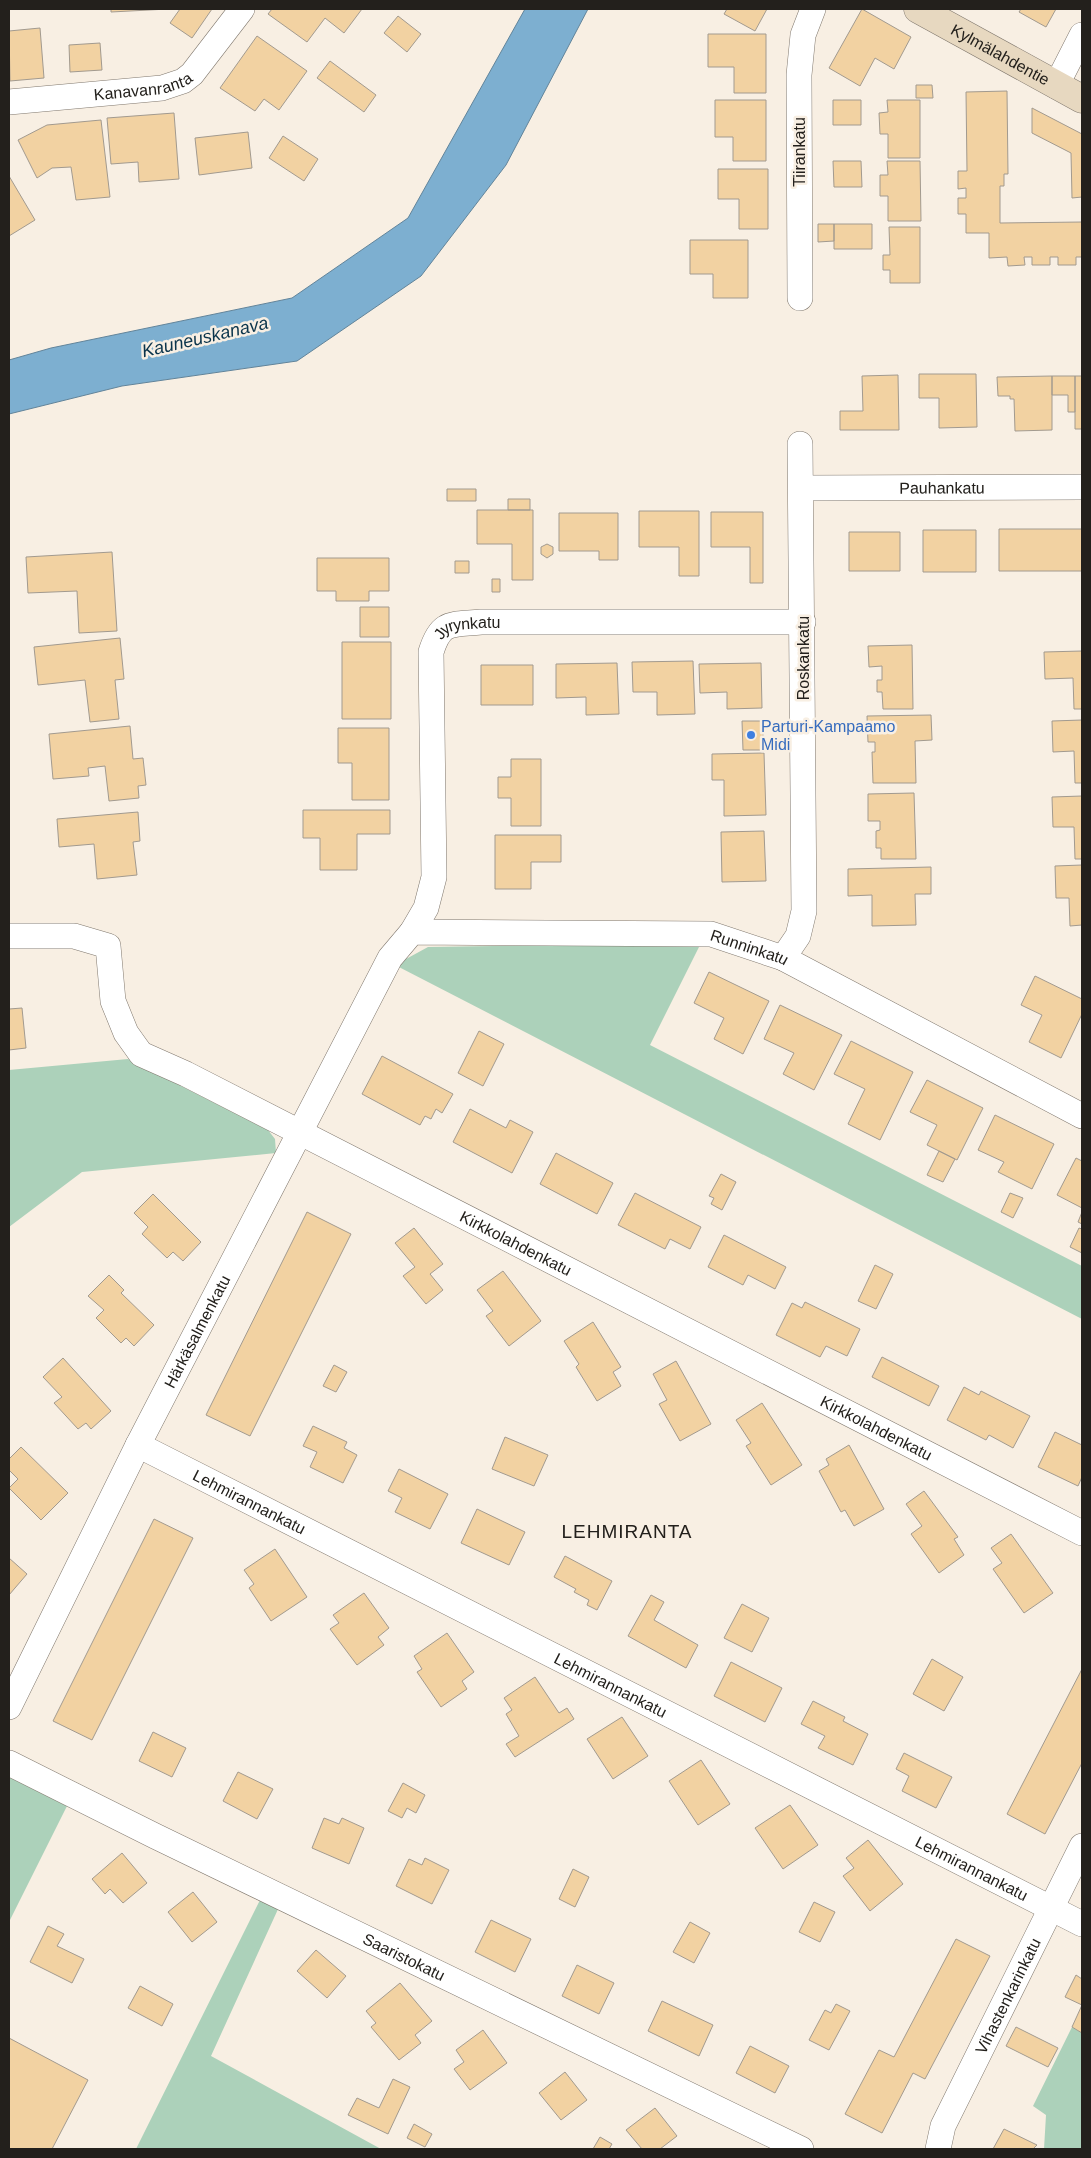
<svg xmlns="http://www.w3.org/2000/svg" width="1091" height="2158" font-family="Arial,sans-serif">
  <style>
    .green { fill: #acd1ba }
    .water { fill: #7dafd0; stroke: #62849a }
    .building { fill: #f2d2a2; stroke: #a29a8f }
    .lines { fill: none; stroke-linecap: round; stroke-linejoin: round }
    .street-casing { stroke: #80786e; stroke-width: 26 }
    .secondary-casing { stroke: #80786e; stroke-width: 29 }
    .street { stroke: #fff; stroke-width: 25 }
    .secondary { stroke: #e7d8c0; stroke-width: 28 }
    .shop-dot { fill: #3f7fe0; stroke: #f8efe3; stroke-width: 2 }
    .labels { text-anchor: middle; stroke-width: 5; stroke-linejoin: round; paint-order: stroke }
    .street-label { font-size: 16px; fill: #23201c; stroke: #f8efe3 }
    .shop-label { font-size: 16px; fill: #366cbe; stroke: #f8efe3; text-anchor: start }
    .water-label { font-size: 18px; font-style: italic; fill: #0a344b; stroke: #f8efe3 }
    .quarter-label { font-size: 19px; letter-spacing: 1px; fill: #23201c; stroke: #f8efe3 }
  </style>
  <rect width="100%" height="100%" fill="#f8efe3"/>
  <path class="green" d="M 701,943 L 650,1045 L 1082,1266 L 1082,1319 L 395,965 L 428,947 Z
    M 128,1059 L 268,1130 L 275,1139 L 276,1153 L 82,1172 L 9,1227 L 9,1070 Z
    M 9,1776 L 67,1806 L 9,1922 Z
    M 261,1898 L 279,1907 L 211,2056 L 381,2149 L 136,2149 Z
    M 1072,2027 L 1082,2033 L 1082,2149 L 1044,2149 L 1046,2115 L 1033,2106 Z"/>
  <path class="water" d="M 525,9 L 588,9 L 506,165 L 421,276 L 297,361 L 122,386 L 9,414 L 9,360 L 51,348 L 292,298 L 408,218 Z"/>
  <path class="building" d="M 111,9 L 168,9 L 111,12 Z
    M 180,9 L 212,9 L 192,38 L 170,23 Z
    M 272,9 L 362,9 L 344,33 L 325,18 L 307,42 L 268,14 Z
    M 727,9 L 767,9 L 755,31 L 724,14 Z
    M 862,9 L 911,37 L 894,69 L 875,58 L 860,86 L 829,68 Z
    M 1021,9 L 1056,9 L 1046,27 L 1019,12 Z
    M 398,16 L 421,34 L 407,52 L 384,33 Z
    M 40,28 L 44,78 L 10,81 L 9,31 Z
    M 708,34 L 766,34 L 766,93 L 734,93 L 734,67 L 708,67 Z
    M 257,36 L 307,71 L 279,110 L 264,99 L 255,111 L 220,88 Z
    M 100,43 L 102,70 L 70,72 L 69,45 Z
    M 330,61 L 376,95 L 364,112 L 317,78 Z
    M 916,85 L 932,85 L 933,98 L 916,98 Z
    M 1007,91 L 1008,174 L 1004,174 L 1004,186 L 1000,186 L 1000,223 L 1082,222 L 1082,257 L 1076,257 L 1076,265 L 1058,265 L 1058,257 L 1050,257 L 1050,265 L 1032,265 L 1032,257 L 1024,257 L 1025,265 L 1008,266 L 1007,257 L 989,258 L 989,233 L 966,233 L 966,214 L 958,214 L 958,198 L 966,198 L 966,188 L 958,189 L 958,171 L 967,171 L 966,92 Z
    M 715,100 L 766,100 L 766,161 L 733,161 L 733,137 L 715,137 Z
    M 833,100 L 861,100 L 861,125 L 833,125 Z
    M 887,100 L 920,100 L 920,158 L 888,158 L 888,134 L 880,134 L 879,113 L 888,112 Z
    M 1032,108 L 1082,134 L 1082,197 L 1072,198 L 1071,153 L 1032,133 Z
    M 174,113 L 179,179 L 139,182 L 138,162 L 111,164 L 107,118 Z
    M 101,120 L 110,197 L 76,200 L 71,167 L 52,168 L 37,178 L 18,140 L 47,125 Z
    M 248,132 L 252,168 L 199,175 L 195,138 Z
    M 283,136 L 318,159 L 304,181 L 269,158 Z
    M 833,161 L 861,161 L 862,187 L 834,187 Z
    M 887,161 L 920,161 L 921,221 L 888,221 L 888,196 L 880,196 L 880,175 L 888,175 Z
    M 718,169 L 768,169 L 768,229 L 739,229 L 739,199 L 718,199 Z
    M 9,176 L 35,220 L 9,236 Z
    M 818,224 L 834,224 L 834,241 L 818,242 Z
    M 834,224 L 872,224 L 872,249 L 834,249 Z
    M 889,227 L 920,227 L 920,283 L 890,283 L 890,270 L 883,270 L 883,255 L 890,255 Z
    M 690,240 L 748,240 L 748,298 L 713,298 L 713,274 L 690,274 Z
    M 919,374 L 976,374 L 977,427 L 939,428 L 939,398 L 919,398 Z
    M 898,375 L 899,430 L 840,430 L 840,411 L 863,411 L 862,376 Z
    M 1052,376 L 1052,430 L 1015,431 L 1014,399 L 1010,399 L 1010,396 L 998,396 L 997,377 Z
    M 1052,376 L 1075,376 L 1075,412 L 1068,412 L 1068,395 L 1052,395 Z
    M 1075,376 L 1082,376 L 1082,429 L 1075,429 Z
    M 447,489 L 476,489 L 476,501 L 447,501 Z
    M 508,499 L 530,499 L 530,510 L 508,510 Z
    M 477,510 L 533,510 L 533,580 L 512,580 L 512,544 L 477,544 Z
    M 639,511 L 699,511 L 699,576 L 679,576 L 679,547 L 639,547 Z
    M 711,512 L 763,512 L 763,583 L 750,583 L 750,547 L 711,547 Z
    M 559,513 L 618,513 L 618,560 L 599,560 L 599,551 L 559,551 Z
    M 999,529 L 1082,529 L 1082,571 L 999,571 Z
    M 923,530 L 976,530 L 976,572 L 923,572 Z
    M 849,532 L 900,532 L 900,571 L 849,571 Z
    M 547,544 L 553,547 L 553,554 L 547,558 L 541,554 L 541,547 Z
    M 112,552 L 117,631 L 79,633 L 77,591 L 28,593 L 26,557 Z
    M 317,558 L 389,558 L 389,591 L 369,591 L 369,601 L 336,601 L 336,591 L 317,591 Z
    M 455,561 L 469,561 L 469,573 L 455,573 Z
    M 492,579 L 500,579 L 500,592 L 492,592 Z
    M 360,607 L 389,607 L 389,637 L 360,637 Z
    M 120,638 L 124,679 L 115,680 L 119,719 L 90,722 L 85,680 L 38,685 L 34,647 Z
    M 342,642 L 391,642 L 391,719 L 342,719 Z
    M 912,645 L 913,709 L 883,709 L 882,692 L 877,692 L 877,680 L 882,680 L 882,666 L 869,667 L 868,646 Z
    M 1082,651 L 1082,709 L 1074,709 L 1073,678 L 1045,679 L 1044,652 Z
    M 693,661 L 695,714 L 657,715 L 657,692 L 633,692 L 632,662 Z
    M 617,663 L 619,714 L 586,715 L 586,697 L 556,698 L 556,664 Z
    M 761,663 L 762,708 L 727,709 L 727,692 L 700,693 L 699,664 Z
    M 481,665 L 533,665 L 533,705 L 481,705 Z
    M 931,715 L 932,740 L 915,741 L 916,783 L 873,783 L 872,752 L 875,752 L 875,742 L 868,742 L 867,716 Z
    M 1082,720 L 1082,783 L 1075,783 L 1074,751 L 1053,752 L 1052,721 Z
    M 742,721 L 763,721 L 763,750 L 743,750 Z
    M 130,726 L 133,759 L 143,758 L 146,785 L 138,786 L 139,798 L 109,801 L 105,766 L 88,768 L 89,776 L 53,779 L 49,734 Z
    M 338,728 L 389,728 L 389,800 L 352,800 L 352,763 L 338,763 Z
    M 764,753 L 766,815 L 724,816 L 724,780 L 712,780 L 712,754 Z
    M 511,759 L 541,759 L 541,826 L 511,826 L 511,798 L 498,798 L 498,777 L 511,777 Z
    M 914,793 L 916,859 L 881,859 L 881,848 L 876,848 L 876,831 L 880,830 L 880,821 L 868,821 L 868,794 Z
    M 1082,796 L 1082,859 L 1075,859 L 1074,827 L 1053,827 L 1052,797 Z
    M 303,810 L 390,810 L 390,834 L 357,834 L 357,870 L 320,870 L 320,838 L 303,838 Z
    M 138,812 L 140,841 L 133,842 L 137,875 L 97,879 L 94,844 L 59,847 L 57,819 Z
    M 764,831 L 766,881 L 722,882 L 721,832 Z
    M 495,835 L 561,835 L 561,862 L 531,862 L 531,889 L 495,889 Z
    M 1082,865 L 1082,925 L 1070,926 L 1069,898 L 1056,898 L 1055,866 Z
    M 931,867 L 931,894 L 915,894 L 916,925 L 872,926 L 872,895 L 848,896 L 848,869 Z
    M 709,972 L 769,1001 L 743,1054 L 714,1039 L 724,1018 L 694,1003 Z
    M 1035,976 L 1082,999 L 1082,1014 L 1061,1058 L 1029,1042 L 1042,1015 L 1021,1005 Z
    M 780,1005 L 842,1035 L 814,1090 L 783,1074 L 794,1053 L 764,1039 Z
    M 22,1008 L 26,1048 L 9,1050 L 9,1009 Z
    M 479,1031 L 504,1044 L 483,1086 L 458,1073 Z
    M 851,1041 L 913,1072 L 880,1140 L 848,1124 L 865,1089 L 834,1074 Z
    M 382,1056 L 453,1094 L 442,1113 L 436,1109 L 431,1119 L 425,1116 L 420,1125 L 362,1094 Z
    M 927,1080 L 983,1108 L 957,1160 L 927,1145 L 937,1125 L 910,1112 Z
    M 470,1109 L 506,1128 L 510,1120 L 533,1132 L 512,1173 L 453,1142 Z
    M 995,1115 L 1054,1144 L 1032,1189 L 998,1172 L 1004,1162 L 978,1150 Z
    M 939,1151 L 955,1159 L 943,1182 L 927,1175 Z
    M 556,1153 L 613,1183 L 597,1214 L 540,1184 Z
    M 1076,1158 L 1082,1161 L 1082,1208 L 1057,1195 Z
    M 721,1174 L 736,1182 L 722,1210 L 711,1204 L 714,1198 L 709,1196 Z
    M 635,1193 L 701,1227 L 690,1249 L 670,1239 L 665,1249 L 618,1225 Z
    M 1010,1193 L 1023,1198 L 1013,1218 L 1001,1212 Z
    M 153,1194 L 201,1242 L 183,1261 L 173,1252 L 167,1258 L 142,1234 L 148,1227 L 134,1213 Z
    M 307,1212 L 351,1234 L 250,1436 L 206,1415 Z
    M 1082,1212 L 1082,1224 L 1078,1222 Z
    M 414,1228 L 443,1264 L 430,1274 L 443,1290 L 426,1304 L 403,1276 L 415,1267 L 395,1243 Z
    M 1079,1228 L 1082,1229 L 1082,1253 L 1070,1247 Z
    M 724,1235 L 786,1267 L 775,1289 L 748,1275 L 743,1285 L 708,1267 Z
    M 875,1265 L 893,1274 L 876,1309 L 858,1301 Z
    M 503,1271 L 541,1321 L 509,1346 L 486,1316 L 493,1311 L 477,1290 Z
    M 109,1275 L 124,1290 L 121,1293 L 154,1325 L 134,1346 L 126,1338 L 121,1343 L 96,1318 L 104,1310 L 88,1296 Z
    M 805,1302 L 860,1329 L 847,1356 L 826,1346 L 820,1357 L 776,1335 L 792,1303 L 802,1308 Z
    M 593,1322 L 621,1367 L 613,1372 L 621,1386 L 597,1401 L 576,1367 L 579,1364 L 564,1341 Z
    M 882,1357 L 939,1386 L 929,1406 L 872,1377 Z
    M 63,1358 L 111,1411 L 91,1429 L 86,1423 L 78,1429 L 54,1403 L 62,1397 L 43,1377 Z
    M 676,1361 L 711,1424 L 680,1441 L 659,1404 L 667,1400 L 653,1374 Z
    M 334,1365 L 347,1372 L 336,1392 L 323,1386 Z
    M 964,1387 L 979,1395 L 981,1391 L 1030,1416 L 1013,1448 L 989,1435 L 986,1440 L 947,1420 Z
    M 762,1403 L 802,1465 L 771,1485 L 746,1446 L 751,1443 L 736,1420 Z
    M 313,1426 L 347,1442 L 344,1448 L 357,1455 L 343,1483 L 310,1467 L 317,1452 L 303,1446 Z
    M 1055,1432 L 1082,1445 L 1082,1477 L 1078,1486 L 1038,1467 Z
    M 505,1437 L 548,1455 L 534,1486 L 492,1469 Z
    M 849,1445 L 884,1509 L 854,1526 L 845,1510 L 841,1512 L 819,1471 L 829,1465 L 826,1459 Z
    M 21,1447 L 68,1493 L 41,1520 L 9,1488 L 18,1479 L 9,1470 L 9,1459 Z
    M 399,1469 L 448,1494 L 430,1529 L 395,1512 L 402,1498 L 388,1491 Z
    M 924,1491 L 958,1537 L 954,1539 L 964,1555 L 939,1573 L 911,1534 L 922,1526 L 906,1504 Z
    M 477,1509 L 525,1532 L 509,1565 L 461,1543 Z
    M 154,1519 L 193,1538 L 92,1740 L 53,1721 Z
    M 1011,1534 L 1053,1593 L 1024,1613 L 993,1569 L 1002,1563 L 991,1548 Z
    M 275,1549 L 307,1597 L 271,1621 L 249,1588 L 254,1584 L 244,1570 Z
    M 565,1556 L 612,1581 L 597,1610 L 587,1605 L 589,1600 L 574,1592 L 576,1589 L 554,1577 Z
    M 9,1558 L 27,1574 L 9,1595 Z
    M 364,1593 L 389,1628 L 378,1637 L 384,1645 L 357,1665 L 330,1629 L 339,1623 L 333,1615 Z
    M 651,1595 L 664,1602 L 654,1620 L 698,1645 L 686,1668 L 628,1636 Z
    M 742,1604 L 769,1618 L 752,1652 L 724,1638 Z
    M 447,1633 L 474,1672 L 462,1681 L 467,1689 L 441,1707 L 417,1672 L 422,1669 L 414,1656 Z
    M 932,1659 L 963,1677 L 944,1711 L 913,1694 Z
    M 731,1662 L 782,1688 L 765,1722 L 714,1696 Z
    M 1082,1669 L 1082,1763 L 1045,1834 L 1007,1814 Z
    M 535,1677 L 559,1713 L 567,1708 L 574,1719 L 515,1757 L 506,1744 L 519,1736 L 506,1714 L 512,1710 L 504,1698 Z
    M 813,1701 L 845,1717 L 843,1721 L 868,1734 L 853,1765 L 818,1748 L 825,1736 L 801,1724 Z
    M 622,1717 L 648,1756 L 613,1779 L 587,1739 Z
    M 153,1732 L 186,1748 L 172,1777 L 139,1761 Z
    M 904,1753 L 952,1777 L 936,1808 L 902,1791 L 909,1776 L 896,1769 Z
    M 701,1760 L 730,1804 L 698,1825 L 669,1781 Z
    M 238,1772 L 273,1789 L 257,1819 L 223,1801 Z
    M 403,1783 L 425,1795 L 416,1813 L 407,1808 L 402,1818 L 388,1811 Z
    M 790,1805 L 818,1845 L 783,1869 L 755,1828 Z
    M 324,1818 L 339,1824 L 342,1818 L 364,1828 L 349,1864 L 312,1848 Z
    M 868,1840 L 903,1884 L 870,1911 L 843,1876 L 854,1868 L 846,1858 Z
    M 122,1853 L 147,1883 L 123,1903 L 110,1889 L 105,1894 L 92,1879 Z
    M 425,1858 L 449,1870 L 432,1904 L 396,1886 L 409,1859 L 422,1865 Z
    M 573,1869 L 589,1877 L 575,1907 L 559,1899 Z
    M 193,1892 L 217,1922 L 192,1942 L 168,1912 Z
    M 814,1902 L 835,1912 L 820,1942 L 799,1932 Z
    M 491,1920 L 531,1939 L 515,1972 L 475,1952 Z
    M 690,1922 L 710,1933 L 694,1963 L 673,1952 Z
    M 48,1926 L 64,1934 L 57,1946 L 84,1959 L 72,1983 L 30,1962 Z
    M 956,1939 L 990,1956 L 925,2079 L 913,2073 L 882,2133 L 845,2114 L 879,2050 L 894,2057 Z
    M 316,1950 L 346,1976 L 327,1998 L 297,1971 Z
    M 577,1965 L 614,1983 L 599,2014 L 562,1996 Z
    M 1076,1975 L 1082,1979 L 1082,2005 L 1065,1997 Z
    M 400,1983 L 432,2021 L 415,2035 L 421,2043 L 399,2060 L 371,2027 L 376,2023 L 366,2011 Z
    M 140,1986 L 173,2004 L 162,2026 L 128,2008 Z
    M 662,2001 L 713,2025 L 699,2056 L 648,2031 Z
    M 836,2004 L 850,2011 L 829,2050 L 809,2040 L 825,2010 L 831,2013 Z
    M 1082,2005 L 1082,2033 L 1072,2027 Z
    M 1016,2027 L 1058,2048 L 1048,2067 L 1006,2046 Z
    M 483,2030 L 507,2063 L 470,2090 L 454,2069 L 464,2062 L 456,2050 Z
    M 9,2038 L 88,2080 L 52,2149 L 9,2149 Z
    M 750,2046 L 789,2066 L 775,2093 L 736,2073 Z
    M 565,2072 L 587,2100 L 561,2120 L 539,2093 Z
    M 393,2079 L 410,2087 L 388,2134 L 348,2115 L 357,2098 L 379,2108 Z
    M 655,2108 L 677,2136 L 660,2149 L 642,2149 L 626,2130 Z
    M 414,2124 L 432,2134 L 425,2147 L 407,2138 Z
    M 1004,2129 L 1037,2145 L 1033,2149 L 993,2149 Z
    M 600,2137 L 612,2144 L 609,2149 L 593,2149 Z"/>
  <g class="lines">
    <g class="street-casing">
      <g id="street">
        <path d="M 1056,86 L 1082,35"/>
        <path id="s1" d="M 9,102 L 162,88 L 183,81 L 192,74 L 242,9"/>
        <path d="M 800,298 L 799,75 L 803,35 L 813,9"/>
        <path id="s2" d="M 802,488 L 1082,487"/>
        <path id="s3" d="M 412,932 L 426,908 L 434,877 L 431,652 C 441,620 451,625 481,622 L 803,622"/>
        <path id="s4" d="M 9,936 L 74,936 L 108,946 L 113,1001 L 126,1033 L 141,1054 L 186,1074 L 1082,1533"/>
        <path d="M 783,958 L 798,936 L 804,911 L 800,444"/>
        <path id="s5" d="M 138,1445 L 1082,1924"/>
        <path id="s6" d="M 9,1707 L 138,1445 L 300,1132 L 390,958 L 412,932 L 711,934 L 783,958 L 1082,1116"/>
        <path id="s7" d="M 9,1763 L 155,1836 L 801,2149"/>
        <path id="s8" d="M 938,2149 L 943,2126 L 1082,1846"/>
      </g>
    </g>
    <g class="secondary-casing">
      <g id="secondary">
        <path id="s9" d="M 918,9 L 1082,99"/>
      </g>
    </g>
    <use href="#street" class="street"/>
    <use href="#secondary" class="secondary"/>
  </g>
  <circle class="shop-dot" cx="751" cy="735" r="5"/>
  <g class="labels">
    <g class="street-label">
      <text dy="6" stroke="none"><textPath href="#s9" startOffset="94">Kylmälahdentie</textPath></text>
      <text dy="6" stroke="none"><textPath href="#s1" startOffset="135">Kanavanranta</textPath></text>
      <text transform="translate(799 152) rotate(-90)" y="6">Tiirankatu</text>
      <text dy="6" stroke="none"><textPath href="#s2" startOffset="140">Pauhankatu</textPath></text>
      <text dy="6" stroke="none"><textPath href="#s3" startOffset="335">Jyrynkatu</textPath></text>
      <text transform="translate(803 658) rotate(-90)" y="6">Roskankatu</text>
      <text dy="6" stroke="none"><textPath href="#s6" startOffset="1214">Runninkatu</textPath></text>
      <text dy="6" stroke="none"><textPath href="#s4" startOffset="636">Kirkkolahdenkatu</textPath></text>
      <text dy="6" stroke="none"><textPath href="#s6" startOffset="420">Härkäsalmenkatu</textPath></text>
      <text dy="6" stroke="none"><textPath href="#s4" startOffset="1041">Kirkkolahdenkatu</textPath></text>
      <text dy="6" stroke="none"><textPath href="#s5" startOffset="125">Lehmirannankatu</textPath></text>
      <text dy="6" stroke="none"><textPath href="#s5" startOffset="530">Lehmirannankatu</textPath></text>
      <text dy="6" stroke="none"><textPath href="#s5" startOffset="935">Lehmirannankatu</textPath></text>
      <text dy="6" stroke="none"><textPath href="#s7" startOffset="440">Saaristokatu</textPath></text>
      <text dy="6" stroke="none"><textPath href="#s8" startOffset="169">Vihastenkarinkatu</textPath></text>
    </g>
    <g class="shop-label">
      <text x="761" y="732">Parturi-Kampaamo<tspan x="761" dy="18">Midi</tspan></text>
    </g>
    <g class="water-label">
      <text transform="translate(205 337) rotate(-13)" y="6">Kauneuskanava</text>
    </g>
    <g class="quarter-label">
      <text x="627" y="1538">LEHMIRANTA</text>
    </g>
  </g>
  <rect width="1091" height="2158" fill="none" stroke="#23201c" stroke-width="20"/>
</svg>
